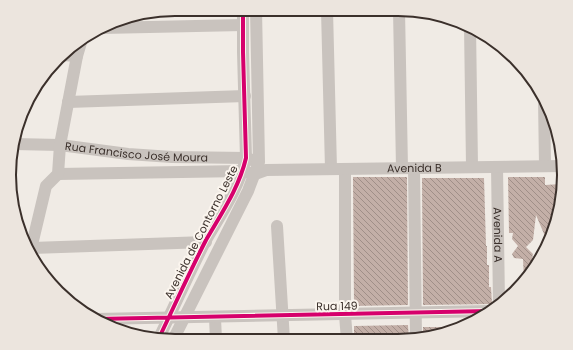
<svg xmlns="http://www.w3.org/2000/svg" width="573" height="350" font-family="Poppins,sans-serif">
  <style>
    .building { fill: url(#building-back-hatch) }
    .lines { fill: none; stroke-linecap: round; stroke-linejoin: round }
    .minor { stroke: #c9c3be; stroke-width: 12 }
    .cycleway-casing { stroke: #fbf5ee; stroke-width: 6 }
    .cycleway { stroke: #d6006c; stroke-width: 4 }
    .labels { text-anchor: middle; stroke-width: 4; stroke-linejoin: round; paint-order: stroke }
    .street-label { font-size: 11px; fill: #3b302b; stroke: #fbf5ee }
    .rim { fill: none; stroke: #3b302b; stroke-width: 2 }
  </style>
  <defs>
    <pattern id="building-back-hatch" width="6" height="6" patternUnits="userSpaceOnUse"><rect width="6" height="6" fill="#c3afa7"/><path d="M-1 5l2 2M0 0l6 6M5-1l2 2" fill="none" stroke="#a08f88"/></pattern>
  </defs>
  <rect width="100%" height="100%" fill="#f0ebe5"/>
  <path class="building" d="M 353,177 L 407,177 L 408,305 L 354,306 Z
    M 508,177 L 545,177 L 545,185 L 561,184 L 558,218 L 547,241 L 536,215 L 533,240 L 526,247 L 533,254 L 531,264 L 536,264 L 530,276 L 524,281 L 523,259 L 514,258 L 512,254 L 518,246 L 512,239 L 513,233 L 509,233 Z
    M 422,178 L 484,178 L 486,246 L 487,246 L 487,265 L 489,265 L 489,287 L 491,287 L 492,304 L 423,305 Z
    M 408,325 L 409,341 L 354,340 L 354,326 Z
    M 423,327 L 448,327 L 449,329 L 423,336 Z"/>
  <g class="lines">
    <g class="minor">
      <path d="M 327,10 L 331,169"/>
      <path d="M 399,10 L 402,168"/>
      <path d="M 470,26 L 472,166"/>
      <path d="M 102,28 L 243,25"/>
      <path d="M 63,55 L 77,56"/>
      <path d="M 544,99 L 545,166"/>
      <path d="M 68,102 L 245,96"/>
      <path id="s1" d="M 14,144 L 60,145 L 128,154 L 172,157 L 246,158 L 252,160"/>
      <path id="s2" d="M 497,167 L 499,303"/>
      <path d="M 414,168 L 416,338"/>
      <path d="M 345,169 L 345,315 L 347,340"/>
      <path d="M 58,174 L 243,171 L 250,173"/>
      <path id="s3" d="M 255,174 L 266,170 L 562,166"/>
      <path d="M 277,226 L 284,340"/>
      <path d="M 32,248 L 206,242"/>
      <path d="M 30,253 L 46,186 L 58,174 L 60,145 L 77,56 L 82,39"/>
      <path d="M 215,318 L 216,340"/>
      <path d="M 96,319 L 490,311"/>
      <path d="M 158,340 C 174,307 189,273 206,240 C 221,214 239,188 246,158 L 243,52 L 243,9"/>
      <path d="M 173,340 L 248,191 L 259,162 L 256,9"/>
    </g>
    <g class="cycleway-casing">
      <path id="cycleway" d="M 96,319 L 490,311
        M 158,340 C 174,307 189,273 206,240 C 221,214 239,188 246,158 L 243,52 L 243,9"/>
    </g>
    <use href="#cycleway" class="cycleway"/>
  </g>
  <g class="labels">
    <g class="street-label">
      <text dy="4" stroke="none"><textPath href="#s1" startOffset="123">Rua Francisco José Moura</textPath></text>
      <text dy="4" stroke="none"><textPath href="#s3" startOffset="160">Avenida B</textPath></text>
      <text transform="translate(201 232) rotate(-63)" y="4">Avenida de Contorno Leste</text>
      <text dy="4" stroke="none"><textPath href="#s2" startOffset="68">Avenida A</textPath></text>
      <text transform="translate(337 306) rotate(-1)" y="4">Rua 149</text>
    </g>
  </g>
  <path d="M0 0H573V350H0ZM175 16H398A159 159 0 0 1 557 175V175A159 159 0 0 1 398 334H175A159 159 0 0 1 16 175V175A159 159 0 0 1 175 16Z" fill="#ece5de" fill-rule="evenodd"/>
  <path class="rim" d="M175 16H398A159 159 0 0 1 557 175V175A159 159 0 0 1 398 334H175A159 159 0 0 1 16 175V175A159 159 0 0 1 175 16Z"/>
</svg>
